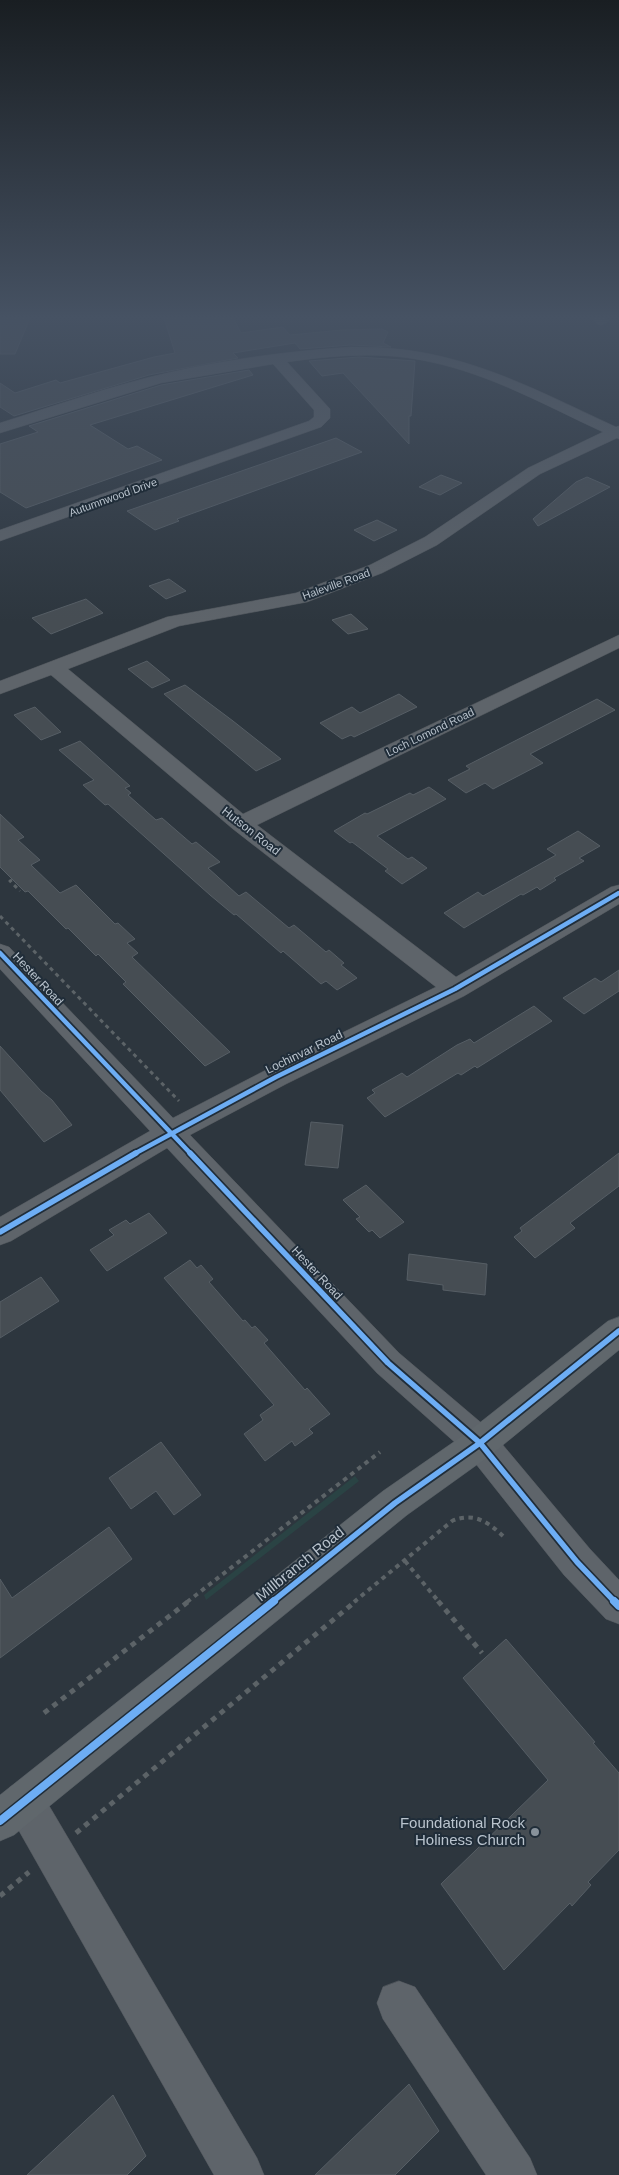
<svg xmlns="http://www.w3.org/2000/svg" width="619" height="2175" font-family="Helvetica,sans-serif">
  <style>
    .green { fill: #2a4344 }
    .building { fill: #464d53; stroke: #565e65 }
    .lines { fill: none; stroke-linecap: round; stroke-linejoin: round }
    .minor-casing { stroke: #4c5258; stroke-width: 1 }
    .major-casing { stroke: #4b535a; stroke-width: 1 }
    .path-far2 { stroke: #5c6367; stroke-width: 3; stroke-dasharray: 4 4; stroke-linecap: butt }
    .path-far1 { stroke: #5c6367; stroke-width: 4; stroke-dasharray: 4.5 4.5; stroke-linecap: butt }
    .path { stroke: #5c6367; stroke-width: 5; stroke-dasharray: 5.5 5.5; stroke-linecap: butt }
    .minor { fill: #5e646a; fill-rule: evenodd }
    .major { fill: #60676c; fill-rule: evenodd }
    .cycleway-far2-casing { stroke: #202d39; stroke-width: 8 }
    .cycleway-far1-casing { stroke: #202d39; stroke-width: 9 }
    .cycleway-casing { stroke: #202d39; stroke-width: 11 }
    .cycleway-far2 { stroke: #6dadf4; stroke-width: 4.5 }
    .cycleway-far1 { stroke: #6dadf4; stroke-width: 5.5 }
    .cycleway { stroke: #6dadf4; stroke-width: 8 }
    .poi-dot { fill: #88929b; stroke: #202d39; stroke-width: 2 }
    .labels { text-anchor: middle; stroke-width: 4; stroke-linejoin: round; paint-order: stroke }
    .far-street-label { font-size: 11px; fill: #b9c3cd; stroke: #202d39 }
    .street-label { font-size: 12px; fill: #b9c3cd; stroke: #202d39 }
    .near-street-label { font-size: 15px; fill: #b9c3cd; stroke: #202d39 }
    .near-poi-label { font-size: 15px; fill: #b9c3cd; stroke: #202d39; text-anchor: end }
  </style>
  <rect width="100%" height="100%" fill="#2d363e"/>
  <path class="green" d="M 355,1476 L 359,1481 L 206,1600 L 204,1595 Z"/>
  <path class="building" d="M 0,318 L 30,318 L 15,354 L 0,354 Z
    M 164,318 L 233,318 L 241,333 L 283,327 L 290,335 L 342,330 L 382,329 L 388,332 L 383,343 L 391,347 L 351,345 L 300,349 L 295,343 L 233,353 L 238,358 L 149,375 L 14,416 L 0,407 L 0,383 L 15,393 L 56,380 L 60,383 L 154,357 L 175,353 Z
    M 359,357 L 415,361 L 411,416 L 409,416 L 409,444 L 343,373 L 322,376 L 309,361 Z
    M 249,370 L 253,375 L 90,425 L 128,449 L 137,446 L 162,460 L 26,508 L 0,492 L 0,444 L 38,432 L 29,426 L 161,385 Z
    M 336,438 L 362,452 L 177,519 L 179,521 L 155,530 L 127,511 Z
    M 441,475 L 462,483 L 440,495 L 419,487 Z
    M 587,477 L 610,487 L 538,526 L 533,519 L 576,482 Z
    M 377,520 L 397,530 L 374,541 L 354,530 Z
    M 169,579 L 186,591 L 166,599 L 149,586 Z
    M 86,599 L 103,613 L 51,634 L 32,618 Z
    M 351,614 L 368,629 L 348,634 L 332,620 Z
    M 147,661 L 170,680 L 152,688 L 128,669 Z
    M 185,685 L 233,721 L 281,759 L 256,771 L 164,694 Z
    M 399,694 L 417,707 L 354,737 L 351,735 L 342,739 L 320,723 L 352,707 L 360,713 Z
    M 597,699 L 615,710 L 530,754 L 543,763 L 493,789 L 485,783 L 466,793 L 448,780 L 470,769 L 466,766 Z
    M 35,707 L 61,732 L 41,740 L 14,715 Z
    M 80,741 L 130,786 L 125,788 L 131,793 L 128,795 L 156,820 L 162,818 L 192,844 L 196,842 L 220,862 L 208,868 L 239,896 L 246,892 L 289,928 L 294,925 L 326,952 L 329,950 L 344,963 L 341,965 L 357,978 L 337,990 L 326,981 L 321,984 L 283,951 L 281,953 L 236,914 L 234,915 L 210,895 L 108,804 L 105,805 L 83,785 L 94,780 L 59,750 Z
    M 429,787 L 446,799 L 377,836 L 408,859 L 412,857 L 427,868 L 402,884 L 385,871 L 388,869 L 352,842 L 350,843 L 334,831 L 365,813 L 367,814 L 410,793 L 413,795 Z
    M 0,814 L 24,837 L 18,840 L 40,860 L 31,865 L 60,893 L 76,885 L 115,924 L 118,923 L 135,939 L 127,943 L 138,953 L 132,957 L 230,1052 L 205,1066 L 123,984 L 126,982 L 98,954 L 96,956 L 68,928 L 66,929 L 28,891 L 25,892 L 0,867 Z
    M 578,831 L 600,846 L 579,858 L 584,861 L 554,878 L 556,880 L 540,890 L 537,887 L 523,895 L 521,894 L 464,928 L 444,913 L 478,892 L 483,896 L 556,855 L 547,849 Z
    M 619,970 L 619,991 L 584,1014 L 563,998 L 595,978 L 601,982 Z
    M 534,1006 L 552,1021 L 477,1068 L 475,1066 L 461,1075 L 458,1073 L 385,1117 L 367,1098 L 375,1093 L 372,1090 L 402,1073 L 407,1077 L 457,1045 L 470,1039 L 474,1043 Z
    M 0,1046 L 41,1091 L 52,1100 L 72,1125 L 44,1142 L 0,1090 Z
    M 311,1122 L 343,1125 L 338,1168 L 305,1165 Z
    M 619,1153 L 619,1186 L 570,1223 L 575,1228 L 535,1258 L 514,1237 L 522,1231 L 520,1228 Z
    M 366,1185 L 404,1222 L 380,1238 L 372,1230 L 369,1232 L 356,1219 L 360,1217 L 343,1200 Z
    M 149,1213 L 167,1233 L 107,1271 L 90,1250 L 114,1235 L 109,1230 L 126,1220 L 130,1224 Z
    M 409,1254 L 487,1264 L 485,1295 L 443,1290 L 443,1285 L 407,1280 Z
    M 190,1260 L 197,1268 L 201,1265 L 213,1279 L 209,1282 L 243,1321 L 245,1320 L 252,1328 L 255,1326 L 268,1340 L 264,1343 L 305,1390 L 307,1388 L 330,1414 L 309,1429 L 313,1433 L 295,1446 L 292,1441 L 265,1461 L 244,1434 L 263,1420 L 260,1415 L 274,1405 L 164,1278 Z
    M 41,1277 L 59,1301 L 0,1338 L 0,1302 Z
    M 161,1442 L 201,1495 L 174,1515 L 156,1491 L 131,1509 L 109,1478 Z
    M 109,1527 L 132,1559 L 0,1658 L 0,1579 L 12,1598 Z
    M 506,1639 L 595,1742 L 593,1743 L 619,1773 L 619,1850 L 588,1882 L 591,1885 L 572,1906 L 570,1903 L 504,1970 L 441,1884 L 548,1780 L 463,1678 Z
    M 409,2084 L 439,2131 L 395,2175 L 315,2175 Z
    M 113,2095 L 146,2156 L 127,2175 L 27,2175 Z"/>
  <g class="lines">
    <g class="minor-casing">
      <path id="minor" d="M 593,318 L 607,318 L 609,321 L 602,325 L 597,324 Z
        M 351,347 C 455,345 525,385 616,427 L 619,426 L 619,439 L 617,438 L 540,474 L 437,545 L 382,573 L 307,602 L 179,626 L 68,669 L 243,814 L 619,635 L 619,648 L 257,825 L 456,977 L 611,887 L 619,885 L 619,904 L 464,996 L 286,1084 L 190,1135 L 399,1353 L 492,1432 L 590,1549 L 619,1580 L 619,1624 L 606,1619 L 564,1575 L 468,1454 L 377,1373 L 167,1148 L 11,1241 L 0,1245 L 0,1217 L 150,1131 L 0,969 L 0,944 L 9,947 L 173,1118 L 266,1070 L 436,987 L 233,829 L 51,675 L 0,694 L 0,681 L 167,617 L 296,593 L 370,565 L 425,537 L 528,468 L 603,432 C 547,406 492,375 431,362 C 384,351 334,355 287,362 L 330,409 L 330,418 L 321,427 L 0,541 L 0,530 L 309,421 L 314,417 L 314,410 L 273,364 L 161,383 L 0,433 L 0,423 C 57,405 113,385 171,372 C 229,359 291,351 351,347 Z
        M 24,1781 L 38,1787 L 257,2158 L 264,2175 L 214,2175 L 10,1815 L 4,1801 L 10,1787 Z
        M 399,1981 L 415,1987 L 530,2158 L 537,2175 L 486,2175 L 383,2019 L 377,2003 L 383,1987 Z"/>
    </g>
    <g class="major-casing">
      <path id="major" d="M 619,1317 L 619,1350 L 492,1454 L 407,1515 L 14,1835 L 0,1841 L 0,1795 L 383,1491 L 468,1432 L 608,1321 Z"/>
    </g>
    <path class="path-far2" d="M 12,880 L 10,881 L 20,891
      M 0,916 L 179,1101"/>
    <path class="path-far1" d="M 405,1561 L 439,1602
      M 187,1602 L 380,1452
      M 354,1602 L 452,1521 C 473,1512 487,1521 503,1536"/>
    <path class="path" d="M 438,1601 L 482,1653
      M 44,1713 L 189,1601
      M 76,1833 L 356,1601
      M 0,1896 L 29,1872"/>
    <use href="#minor" class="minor"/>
    <use href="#major" class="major"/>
    <g class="cycleway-far2-casing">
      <path id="cycleway-far2" d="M 0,953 L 191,1154
        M 134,1154 L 276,1077 L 455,989 L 619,893"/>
    </g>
    <g class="cycleway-far1-casing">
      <path id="cycleway-far1" d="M 190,1153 L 388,1363 L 480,1443 L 577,1562 L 615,1602
        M 0,1232 L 136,1153
        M 272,1602 L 395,1503 L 480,1443 L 619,1331"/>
    </g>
    <g class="cycleway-casing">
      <path id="cycleway" d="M 614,1601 L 619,1606
        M 0,1821 L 274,1601"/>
    </g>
    <use href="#cycleway-far2" class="cycleway-far2"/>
    <use href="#cycleway-far1" class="cycleway-far1"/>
    <use href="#cycleway" class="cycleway"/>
  </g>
  <linearGradient id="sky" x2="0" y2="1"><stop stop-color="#191e22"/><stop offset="0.51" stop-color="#465263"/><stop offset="1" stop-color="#465263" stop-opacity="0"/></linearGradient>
  <rect width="619" height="622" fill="url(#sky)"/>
  <circle class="poi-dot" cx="535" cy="1832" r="5"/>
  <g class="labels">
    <g class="far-street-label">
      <text transform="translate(113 497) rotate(-20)" y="4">Autumnwood Drive</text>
      <text transform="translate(336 584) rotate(-20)" y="4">Haleville Road</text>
      <text transform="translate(430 732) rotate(-26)" y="4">Loch Lomond Road</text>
    </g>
    <g class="street-label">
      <text transform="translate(251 831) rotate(38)" y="4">Hutson Road</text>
      <text transform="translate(38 979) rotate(47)" y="4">Hester Road</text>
      <text transform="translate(304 1052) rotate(-26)" y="4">Lochinvar Road</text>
      <text transform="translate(317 1273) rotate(47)" y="4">Hester Road</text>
    </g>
    <g class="near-street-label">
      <text transform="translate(300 1564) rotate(-39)" y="5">Millbranch Road</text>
    </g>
    <g class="near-poi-label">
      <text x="525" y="1828">Foundational Rock<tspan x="525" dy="17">Holiness Church</tspan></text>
    </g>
  </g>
</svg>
